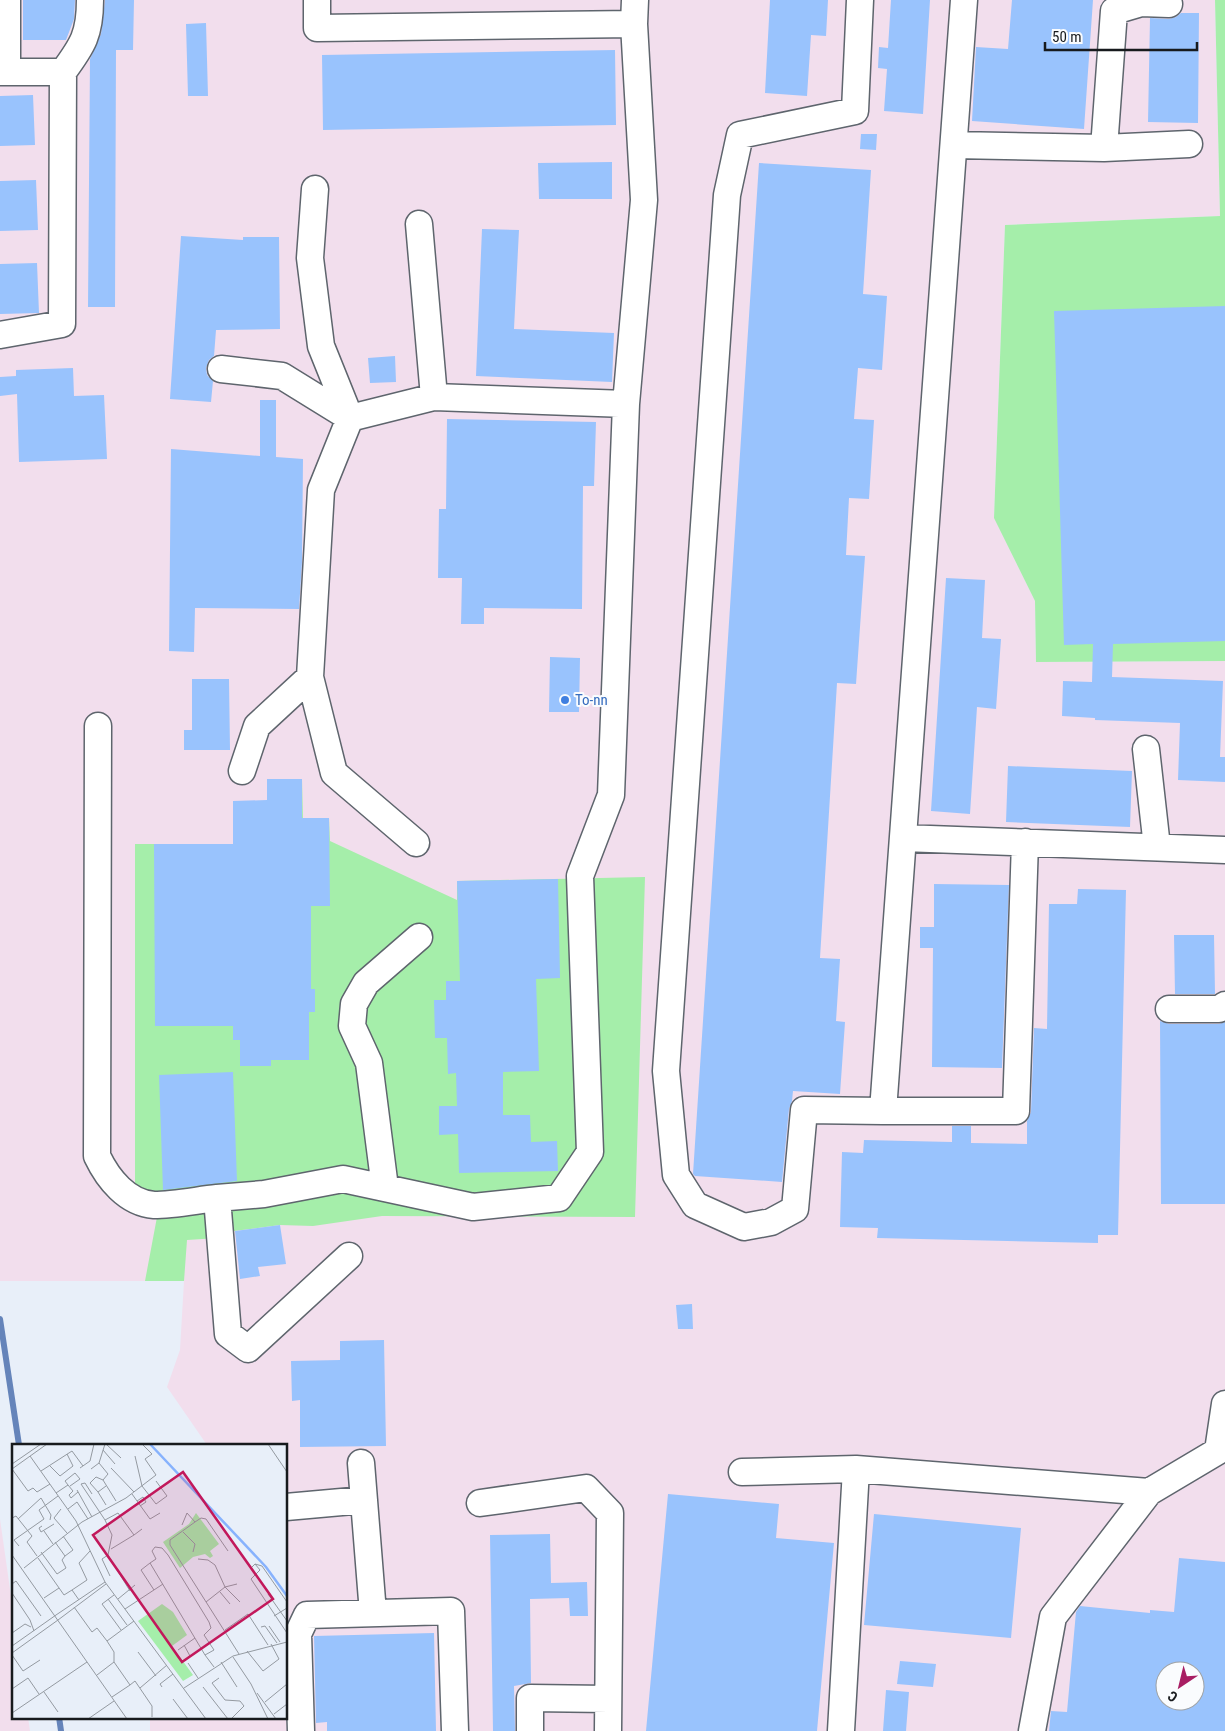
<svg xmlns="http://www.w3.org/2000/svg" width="1225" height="1731" font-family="'Roboto Condensed',sans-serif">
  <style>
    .industrial { fill: #f2deed; fill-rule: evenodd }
    .green { fill: #a5eeaa }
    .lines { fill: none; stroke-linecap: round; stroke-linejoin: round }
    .stream { stroke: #6584ba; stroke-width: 6 }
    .building { fill: #99c3fd; fill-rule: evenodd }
    .minor-casing { stroke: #5e656d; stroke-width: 29 }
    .minor { stroke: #fff; stroke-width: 26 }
    .shop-dot { fill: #3f7fe0; stroke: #fafcfe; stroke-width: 2 }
    .labels { text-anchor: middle; stroke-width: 4; stroke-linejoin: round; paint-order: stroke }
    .shop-label { font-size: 15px; fill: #366cbe; stroke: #fafcfe; text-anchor: start }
    .inset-river { fill: none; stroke: #87b2fd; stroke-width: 2.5 }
    .inset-road { fill: none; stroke: #949aa1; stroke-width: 1 }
    .view { fill: #c2185b; fill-opacity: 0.15; stroke: #c2185b; stroke-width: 2.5 }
    .inset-edge { fill: none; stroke: #171a1d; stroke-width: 2.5 }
  </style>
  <rect width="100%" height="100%" fill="#e8eff9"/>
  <path class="industrial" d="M 0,0 L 1215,0 L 1220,216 L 1005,225 L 994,517 L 1035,601 L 1036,662 L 1225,661 L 1225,1731 L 150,1731 L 150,1717 L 286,1717 L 286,1445 L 207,1445 L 167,1387 L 180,1350 L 184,1281 L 0,1281 ZM 1165,1671 L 1195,1671 L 1195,1701 L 1165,1701 Z
    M 0,1519 L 14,1617 L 14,1717 L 28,1717 L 30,1731 L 0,1731 Z"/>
  <path class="green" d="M 1215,0 L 1225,0 L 1225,661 L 1036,662 L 1035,601 L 994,518 L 1005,225 L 1220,216 Z
    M 267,779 L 302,779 L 303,818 L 329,818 L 330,841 L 457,900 L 457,881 L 645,877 L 635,1217 L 382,1216 L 313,1226 L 280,1225 L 234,1231 L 234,1237 L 187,1240 L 184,1281 L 145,1281 L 157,1217 L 135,1187 L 135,844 L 233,844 L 267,839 Z"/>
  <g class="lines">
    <path class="stream" d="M 0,1319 L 19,1445
      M 59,1717 L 61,1731"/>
  </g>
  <path class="building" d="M 23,0 L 75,0 L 74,19 L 66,40 L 23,40 Z
    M 105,0 L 134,0 L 133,50 L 116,50 L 115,307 L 88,307 L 90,59 L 101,34 Z
    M 770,0 L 828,0 L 826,36 L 811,35 L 807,96 L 765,93 Z
    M 891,0 L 930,0 L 923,114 L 884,111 L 887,69 L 878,68 L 879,47 L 888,48 Z
    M 1012,0 L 1093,0 L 1084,129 L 972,121 L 976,47 L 1008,49 Z
    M 1181,13 L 1199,13 L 1198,123 L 1148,122 L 1150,18 L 1169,19 L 1176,17 Z
    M 206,23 L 208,96 L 188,96 L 186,24 Z
    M 615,50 L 616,125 L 323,130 L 322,55 Z
    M 33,95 L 35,145 L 0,146 L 0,96 Z
    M 861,134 L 877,134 L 876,150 L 860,149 Z
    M 612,162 L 612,199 L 539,199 L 538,163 Z
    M 759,163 L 871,170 L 863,294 L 887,296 L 882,370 L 858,368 L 854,419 L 874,420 L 869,499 L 849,498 L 846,555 L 865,556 L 856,684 L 837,683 L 820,958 L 840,959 L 836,1021 L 845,1022 L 840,1094 L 793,1091 L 792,1101 L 789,1109 L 782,1182 L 695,1176 L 693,1174 Z
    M 36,180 L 38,230 L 0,231 L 0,181 Z
    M 482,229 L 519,230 L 514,329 L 614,333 L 612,382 L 476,376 Z
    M 181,236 L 243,240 L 243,237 L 279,237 L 280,329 L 216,330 L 214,356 L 209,360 L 206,368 L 207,375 L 213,381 L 211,402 L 170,399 Z
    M 37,263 L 39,313 L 0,314 L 0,264 Z
    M 1225,306 L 1225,641 L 1113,644 L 1112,677 L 1223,681 L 1220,757 L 1225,757 L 1225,782 L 1178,780 L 1180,723 L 1095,720 L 1095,718 L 1062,716 L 1063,681 L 1092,682 L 1093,644 L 1064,645 L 1054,311 Z
    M 395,356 L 396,382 L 370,383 L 368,358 Z
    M 73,368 L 74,396 L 104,395 L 107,459 L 19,462 L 17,394 L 0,396 L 0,377 L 16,376 L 16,370 Z
    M 260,400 L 276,400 L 276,457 L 303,459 L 302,562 L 299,609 L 195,608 L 194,652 L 169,651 L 171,449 L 260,456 Z
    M 447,419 L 596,422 L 594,486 L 583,486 L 582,609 L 484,608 L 484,624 L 461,624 L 462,578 L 438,578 L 439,509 L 446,509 Z
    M 946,578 L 985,580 L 982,638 L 1001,639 L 996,709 L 977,707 L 970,814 L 931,811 Z
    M 550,657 L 580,658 L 579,712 L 549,712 Z
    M 192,679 L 229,679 L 230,750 L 184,750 L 184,730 L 192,730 Z
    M 1008,766 L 1132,771 L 1130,827 L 1006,822 Z
    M 267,779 L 302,779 L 302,818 L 329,818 L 330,906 L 311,906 L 311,989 L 315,989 L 315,1012 L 309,1012 L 309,1060 L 271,1060 L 271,1066 L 240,1066 L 240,1040 L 233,1040 L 233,1026 L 155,1026 L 154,844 L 233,844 L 233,801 L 267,800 Z
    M 558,879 L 560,978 L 536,979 L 539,1071 L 503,1072 L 503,1115 L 530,1115 L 531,1142 L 557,1141 L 558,1171 L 459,1173 L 458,1134 L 439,1135 L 439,1106 L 457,1106 L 456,1073 L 448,1074 L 447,1038 L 435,1038 L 434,1000 L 446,1000 L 446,981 L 460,981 L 457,881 Z
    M 934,884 L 1009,885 L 1002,1068 L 932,1067 L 933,948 L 920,948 L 920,927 L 934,927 Z
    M 1078,889 L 1126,890 L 1118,1235 L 1098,1235 L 1098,1243 L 877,1238 L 878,1228 L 840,1227 L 842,1152 L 863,1153 L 864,1140 L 952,1142 L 952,1126 L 971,1126 L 971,1143 L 1027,1144 L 1027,1121 L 1031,1112 L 1034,1028 L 1047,1029 L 1049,904 L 1077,904 Z
    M 1174,935 L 1214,935 L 1215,994 L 1175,994 Z
    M 1160,1021 L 1169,1024 L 1219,1024 L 1225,1022 L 1225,1204 L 1161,1204 Z
    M 233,1072 L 237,1181 L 163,1190 L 159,1075 Z
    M 280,1225 L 286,1264 L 258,1267 L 260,1276 L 240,1279 L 235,1231 Z
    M 692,1304 L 693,1329 L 678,1329 L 676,1305 Z
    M 384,1340 L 386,1446 L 300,1447 L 300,1400 L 292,1401 L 291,1361 L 340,1360 L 340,1341 Z
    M 668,1494 L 779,1504 L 776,1538 L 834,1543 L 817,1731 L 646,1731 Z
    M 874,1514 L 1021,1528 L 1011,1638 L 864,1625 Z
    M 550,1534 L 551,1583 L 587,1582 L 588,1616 L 570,1616 L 569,1598 L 530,1599 L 531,1683 L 514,1686 L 515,1731 L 493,1731 L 490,1535 Z
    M 1179,1558 L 1225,1562 L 1225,1731 L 1049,1731 L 1051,1711 L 1067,1712 L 1076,1612 L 1080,1606 L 1150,1613 L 1150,1610 L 1174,1612 ZM 1165,1671 L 1195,1671 L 1195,1701 L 1165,1701 Z
    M 434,1633 L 436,1731 L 327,1731 L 327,1722 L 316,1723 L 314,1636 Z
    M 900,1661 L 936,1664 L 933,1687 L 897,1684 Z
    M 886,1690 L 909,1692 L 906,1731 L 883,1731 Z"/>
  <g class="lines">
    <g class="minor-casing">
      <path id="minor" d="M 317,0 L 317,28 L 634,24
        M 860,0 L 855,111 L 740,135 L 727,195 L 666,1071 L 676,1175 L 695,1205 L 744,1227 L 771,1222 L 795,1209 L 804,1110 L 883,1111 L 964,0
        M 0,72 L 63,72
        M 7,72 L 7,0
        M 954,145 L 1104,148 L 1189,144
        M 1104,148 L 1114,11 L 1141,3 L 1169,4
        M 419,224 L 434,397
        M 0,335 L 62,324 L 63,72 C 83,45 90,34 90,0
        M 221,369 L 282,376 L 350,418 L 321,346 L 310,258 L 315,189
        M 98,726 L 97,1156 C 108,1179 127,1203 154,1205 C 173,1205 198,1200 217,1198
        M 1146,749 L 1157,847
        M 242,771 L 257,726 L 310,677
        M 903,838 L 1225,850
        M 416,843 L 334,773 L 310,677 L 321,490 L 350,418 L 434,397 L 626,404
        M 1169,1009 L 1219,1009 L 1225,1005
        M 883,1111 L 1016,1111 L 1025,842
        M 385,1188 L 369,1063 L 352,1026 L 354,1004 L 366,983 L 419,937
        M 349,1256 L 248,1349 L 228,1334 L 217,1198 L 264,1194 L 343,1179 L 473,1207 L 559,1198 L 590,1152 L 580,876 L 611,795 L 626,404 L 644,200 L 634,24 L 635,0
        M 361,1463 L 373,1613
        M 856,1469 L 1149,1492
        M 742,1472 L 856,1469 L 841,1731
        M 480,1503 L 586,1488 L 610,1513 L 608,1731
        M 286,1507 L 364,1500
        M 301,1731 L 298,1634 L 307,1615 L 451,1611 L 455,1731
        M 530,1731 L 530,1698 L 608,1699
        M 1032,1731 L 1053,1617 L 1149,1492 L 1218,1451 L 1225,1404"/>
    </g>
    <use href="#minor" class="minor"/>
  </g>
  <circle class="shop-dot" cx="565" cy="700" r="5"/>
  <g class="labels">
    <g class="shop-label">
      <text x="575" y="705">To-nn</text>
    </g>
  </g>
  <g transform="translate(12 1444)">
    <rect width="275" height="275" fill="#e8eff9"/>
    <path d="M 184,69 L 207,100 L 198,107 L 201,112 L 198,114 L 193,110 L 181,113 L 168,124 L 151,98 L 177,80 ZM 150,160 L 161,168 L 175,191 L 160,202 L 181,231 L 171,237 L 126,177 Z" fill="#a5eeaa"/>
    <path class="inset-river" d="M 138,0 L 254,123 L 275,152"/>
    <path class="inset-road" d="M 94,0 L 109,14M 256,0 L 275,28M 91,6 L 103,20M 18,12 L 64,77 L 93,138 L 194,275M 123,12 L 130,42 L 144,60 L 155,52 L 144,37M 87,19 L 96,30 L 91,36 L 104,57M 0,20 L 29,0M 38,22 L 48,32 L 61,22 L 55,10M 68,24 L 78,17 L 82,0M 99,24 L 122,48M 0,25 L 16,47 L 21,44 L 25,48 L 38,40M 0,25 L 35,0M 79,25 L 87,19 L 93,0M 29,27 L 60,7 L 71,22M 91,36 L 84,33 L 78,39 L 86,48 L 94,42M 56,41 L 61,47 L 57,51 L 59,54 L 66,48M 65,46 L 80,73M 86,48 L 94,61M 44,49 L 56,41 L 53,37 L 63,29 L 68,35 L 58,42M 80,50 L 73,39 L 69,40 L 93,76 L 100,91 L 96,111 L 118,147M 120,50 L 138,75 L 148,69M 125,57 L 131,53 L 134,58 L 128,62M 49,65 L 42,74 L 55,89M 56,65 L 65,58 L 76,75M 0,74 L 4,72 L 20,92 L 15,98 L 25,112M 6,75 L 29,54 L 39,71 L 38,76M 93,76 L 106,69 L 122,91 L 130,85M 183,78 L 189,74 L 194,75 L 216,107M 170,81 L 175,69 L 183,78 L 158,96 L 158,101 L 227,210M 30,82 L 27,84 L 29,88 L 42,80M 32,87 L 41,100M 171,88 L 183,100 L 181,108M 43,98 L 53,112 L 61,106 L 51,92M 7,102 L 2,96 L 32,75 L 27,66 L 46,52M 99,105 L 122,91M 29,108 L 45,130 L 54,124 L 50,116 L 53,112M 0,111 L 115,275M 96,111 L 90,115 L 98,132M 26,114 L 52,151 L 60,146 L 67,156M 186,115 L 196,116 L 203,121 L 213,143 L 194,158M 138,119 L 129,126 L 142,146M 243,120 L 248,126 L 239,135 L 275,189M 12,124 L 70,78 L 114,54 L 144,31 L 133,15 L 140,10 L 131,1M 239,124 L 243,120 L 250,122 L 275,158M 0,140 L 4,137 L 29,172M 225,140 L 213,143 L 228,158M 60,146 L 75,136 L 67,119 L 78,107M 208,148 L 218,160M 0,149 L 18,176 L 22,187M 256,150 L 275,177M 102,151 L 90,160 L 109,186M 32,154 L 47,144M 96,155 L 115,181M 106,155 L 123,141M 62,163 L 80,188 L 85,184 L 95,197 L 102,208 L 102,218 L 118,241 L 123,237 L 140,262 L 140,273M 113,165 L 151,140M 44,171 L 93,138M 262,172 L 275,164M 46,176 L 94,140M 257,182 L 268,198M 249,183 L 253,182 L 265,199M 213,186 L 236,170 L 256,201M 0,189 L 13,180 L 19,183M 95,197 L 122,177M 172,201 L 178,212 L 174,215M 0,202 L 44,171M 166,206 L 183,194M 235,207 L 251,227 L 267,215 L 259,200M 126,208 L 144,232M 0,209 L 46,176M 0,211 L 11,227 L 28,216M 193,211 L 138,119 L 144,115 L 140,107 L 143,103 L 150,104 L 156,111 L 197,178 L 199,184 L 192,191 L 202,206 L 193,211 L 202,223M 221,213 L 239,240 L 256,275M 209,218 L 225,243M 176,219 L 186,234M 85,231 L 102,218M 207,234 L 200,239 L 213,256 L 228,257 L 232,262 L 219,275M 150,243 L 148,240 L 161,230M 191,243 L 216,275M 128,244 L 155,221M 172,244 L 221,212 L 275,198M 0,245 L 16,234 L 27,250M 32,248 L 46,268M 245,249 L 264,275M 100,253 L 118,241M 161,255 L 176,275M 253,258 L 275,240M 0,269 L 75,218M 262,270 L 275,260M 76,275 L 102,257"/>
    <path class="view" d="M 171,28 L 261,155 L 170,218 L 81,91 Z"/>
    <rect width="275" height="275" class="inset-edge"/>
  </g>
  <g transform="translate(1180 1686) rotate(215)"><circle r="24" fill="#fafcfe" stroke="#9fa2a4"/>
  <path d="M0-4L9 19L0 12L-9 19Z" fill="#a81e63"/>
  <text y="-8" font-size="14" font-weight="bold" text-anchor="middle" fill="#171a1d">С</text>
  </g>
  <path d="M1045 42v8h152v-8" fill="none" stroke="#171a1d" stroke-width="2.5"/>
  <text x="1052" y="42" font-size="15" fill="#171a1d" stroke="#fafcfe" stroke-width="4" paint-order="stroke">50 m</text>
</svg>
